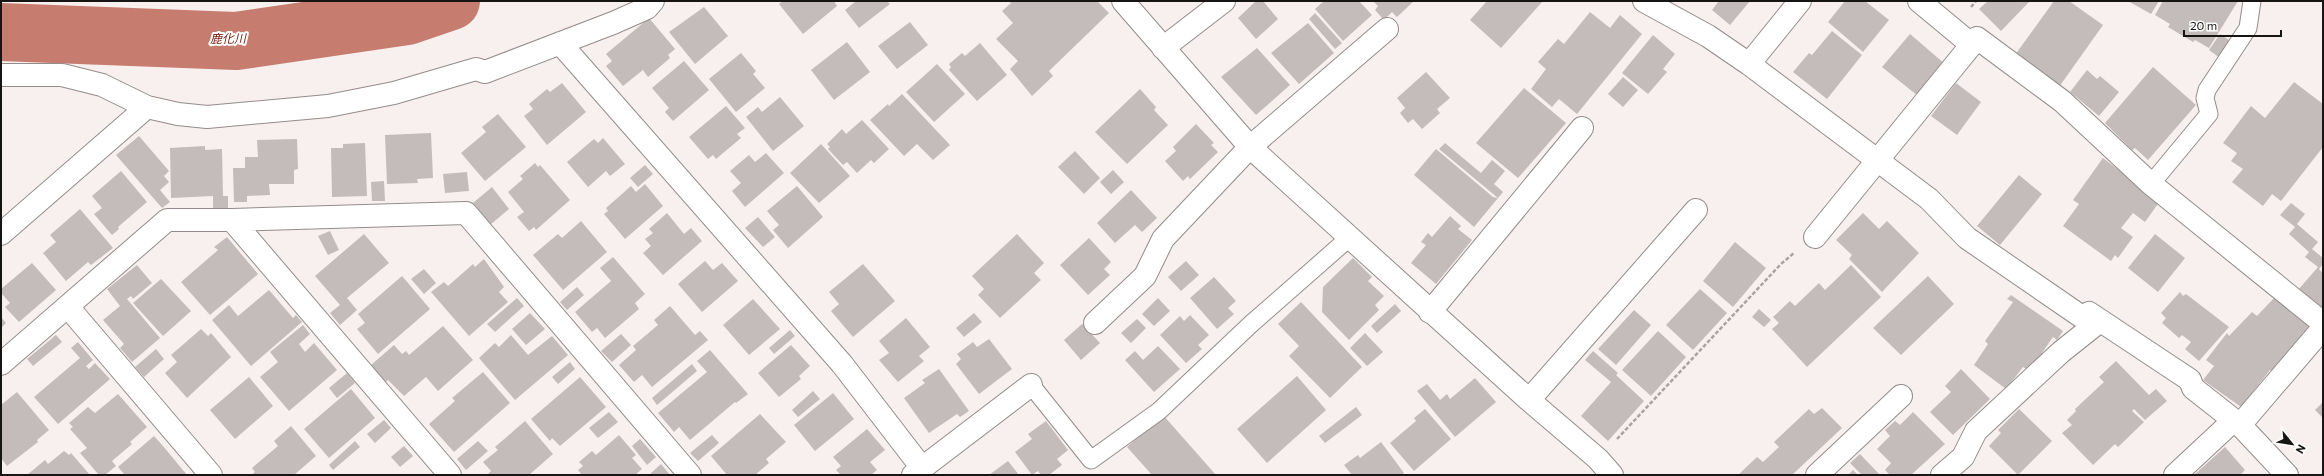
<svg xmlns="http://www.w3.org/2000/svg" width="2324" height="476" font-family="Commissioner,'Noto Sans JP',sans-serif">
  <style>
    .lines { fill: none; stroke-linecap: round; stroke-linejoin: round }
    .river { stroke: #c67c6f; stroke-width: 58 }
    .building { fill: #c3bcbb }
    .service-casing { stroke: #938c8b; stroke-width: 19 }
    .minor-casing { stroke: #938c8b; stroke-width: 24 }
    .path { stroke: #a9a3a2; stroke-width: 2.5; stroke-dasharray: 4 2; stroke-linecap: butt }
    .service { stroke: #fff; stroke-width: 17 }
    .minor { stroke: #fff; stroke-width: 22 }
    .labels { text-anchor: middle; stroke-width: 4; stroke-linejoin: round; paint-order: stroke }
    .water-label { font-size: 12px; font-style: italic; fill: #7a2216; stroke: #fff }
  </style>
  <rect width="100%" height="100%" fill="#f7f0ee"/>
  <g class="lines">
    <path class="river" d="M 1,32 L 236,41 L 407,16 L 451,1"/>
  </g>
  <path class="building" d="M 783,1 L 834,1 L 837,6 L 803,34 L 779,4 Z
    M 856,1 L 887,1 L 890,4 L 859,28 L 845,10 Z
    M 1008,1 L 1097,1 L 1109,13 L 1049,71 L 1053,76 L 1032,96 L 1010,69 L 1018,61 L 996,39 L 1013,23 L 1002,11 L 1011,3 Z
    M 1256,1 L 1263,1 L 1278,19 L 1256,39 L 1238,18 Z
    M 1324,1 L 1359,1 L 1372,15 L 1343,41 L 1315,9 Z
    M 1373,1 L 1414,1 L 1397,17 L 1392,12 L 1384,20 L 1375,10 L 1378,6 Z
    M 1487,1 L 1543,1 L 1501,48 L 1470,20 Z
    M 1719,1 L 1750,1 L 1730,25 L 1712,10 Z
    M 1845,1 L 1865,1 L 1889,20 L 1863,52 L 1828,22 Z
    M 1988,1 L 2030,1 L 2001,31 L 1979,9 Z
    M 2054,1 L 2069,1 L 2103,25 L 2059,87 L 2015,55 Z
    M 2128,1 L 2159,1 L 2151,14 Z
    M 2163,1 L 2238,1 L 2209,48 L 2195,40 L 2193,42 L 2168,27 L 2170,24 L 2155,15 Z
    M 704,7 L 728,36 L 695,64 L 669,32 Z
    M 1590,12 L 1610,28 L 1620,15 L 1642,34 L 1577,114 L 1559,99 L 1552,107 L 1531,89 L 1546,69 L 1538,62 L 1558,39 L 1564,44 Z
    M 1315,13 L 1342,43 L 1335,49 L 1309,19 Z
    M 649,18 L 675,49 L 668,55 L 670,58 L 648,77 L 643,70 L 623,86 L 606,66 L 612,61 L 606,54 Z
    M 910,22 L 928,45 L 897,69 L 878,46 Z
    M 1308,23 L 1334,53 L 1299,84 L 1271,53 Z
    M 1832,31 L 1862,55 L 1827,99 L 1793,72 L 1809,53 L 1812,55 Z
    M 1910,34 L 1945,64 L 1918,96 L 1882,67 Z
    M 2220,34 L 2232,42 L 2220,58 L 2209,50 Z
    M 1653,35 L 1675,54 L 1663,69 L 1667,72 L 1648,94 L 1622,73 Z
    M 847,42 L 870,72 L 834,100 L 811,70 Z
    M 980,43 L 1007,75 L 977,101 L 949,70 L 951,67 L 949,64 L 962,53 L 965,56 Z
    M 1257,48 L 1290,85 L 1256,115 L 1221,77 Z
    M 741,53 L 756,71 L 753,74 L 765,88 L 736,112 L 709,79 Z
    M 684,61 L 709,90 L 673,121 L 665,112 L 669,108 L 652,88 Z
    M 937,64 L 965,94 L 934,122 L 906,92 Z
    M 2153,67 L 2196,105 L 2148,160 L 2135,148 L 2132,150 L 2105,123 Z
    M 2087,70 L 2097,79 L 2100,76 L 2119,92 L 2099,116 L 2070,92 Z
    M 1426,72 L 1450,98 L 1437,109 L 1440,113 L 1422,129 L 1413,119 L 1408,123 L 1400,113 L 1405,108 L 1397,98 Z
    M 1623,77 L 1638,90 L 1623,107 L 1608,94 Z
    M 2294,82 L 2323,104 L 2323,147 L 2281,201 L 2272,194 L 2263,206 L 2232,182 L 2243,169 L 2231,161 L 2237,153 L 2223,143 L 2251,106 L 2265,118 Z
    M 562,83 L 586,112 L 547,145 L 524,116 L 533,109 L 529,104 L 547,89 L 550,92 Z
    M 1956,83 L 1981,102 L 1957,135 L 1931,116 Z
    M 1524,88 L 1566,123 L 1518,178 L 1476,143 Z
    M 1140,89 L 1156,107 L 1154,110 L 1168,125 L 1127,164 L 1095,132 Z
    M 902,94 L 950,145 L 933,160 L 917,144 L 904,156 L 870,120 L 888,104 L 889,106 Z
    M 780,97 L 804,126 L 773,151 L 746,117 L 758,107 L 762,112 Z
    M 726,106 L 745,128 L 737,134 L 741,138 L 716,159 L 713,155 L 708,159 L 689,137 Z
    M 498,114 L 526,147 L 485,181 L 461,153 L 486,132 L 482,127 Z
    M 862,120 L 889,149 L 874,163 L 871,160 L 857,173 L 847,162 L 843,165 L 828,149 L 830,147 L 827,144 L 842,129 L 846,134 Z
    M 1196,124 L 1214,143 L 1211,145 L 1218,152 L 1190,179 L 1188,176 L 1183,181 L 1165,161 L 1176,151 L 1173,147 Z
    M 431,133 L 433,178 L 417,179 L 418,183 L 387,184 L 385,135 Z
    M 139,136 L 169,171 L 164,176 L 169,182 L 160,190 L 170,202 L 162,208 L 116,155 Z
    M 603,138 L 625,164 L 610,176 L 606,171 L 588,187 L 567,162 L 594,139 L 598,143 Z
    M 297,139 L 298,169 L 294,170 L 294,184 L 269,184 L 270,195 L 247,196 L 247,202 L 234,202 L 233,168 L 245,168 L 245,157 L 258,157 L 257,140 Z
    M 365,143 L 367,196 L 332,197 L 331,148 L 343,148 L 343,144 Z
    M 1445,143 L 1481,173 L 1492,160 L 1505,171 L 1494,184 L 1503,192 L 1498,198 L 1439,149 Z
    M 821,144 L 850,176 L 819,203 L 790,173 Z
    M 205,146 L 205,150 L 222,149 L 223,196 L 228,196 L 228,208 L 213,208 L 213,196 L 171,198 L 170,148 Z
    M 1436,149 L 1493,197 L 1498,198 L 1474,227 L 1414,175 Z
    M 1075,151 L 1100,178 L 1084,194 L 1058,167 Z
    M 766,153 L 784,173 L 745,207 L 732,191 L 741,183 L 730,171 L 749,155 L 755,162 Z
    M 2103,158 L 2160,201 L 2145,222 L 2133,213 L 2121,228 L 2133,237 L 2118,258 L 2115,255 L 2111,261 L 2063,226 L 2079,204 L 2073,200 Z
    M 535,163 L 538,167 L 540,165 L 570,200 L 536,230 L 534,227 L 529,231 L 517,217 L 524,212 L 508,192 L 523,179 L 520,176 Z
    M 645,165 L 653,174 L 638,187 L 630,178 Z
    M 1113,170 L 1124,182 L 1111,194 L 1100,182 Z
    M 121,171 L 147,202 L 118,227 L 119,229 L 112,235 L 94,214 L 102,208 L 92,196 Z
    M 467,172 L 469,191 L 445,193 L 443,174 Z
    M 2019,175 L 2042,194 L 2000,245 L 1977,226 Z
    M 384,181 L 385,201 L 372,201 L 371,182 Z
    M 645,184 L 663,206 L 625,239 L 604,214 L 608,211 L 606,208 L 631,186 L 636,192 Z
    M 797,186 L 823,217 L 788,248 L 773,230 L 779,225 L 767,211 Z
    M 492,187 L 509,209 L 490,225 L 473,203 Z
    M 1131,190 L 1157,218 L 1142,232 L 1135,225 L 1115,243 L 1097,223 Z
    M 2291,203 L 2305,214 L 2297,224 L 2318,242 L 2312,249 L 2323,258 L 2323,264 L 2319,269 L 2323,273 L 2323,311 L 2298,290 L 2318,267 L 2305,257 L 2309,252 L 2289,234 L 2295,227 L 2280,215 Z
    M 80,209 L 113,248 L 91,265 L 88,262 L 66,281 L 43,253 L 56,242 L 50,235 Z
    M 667,213 L 684,234 L 691,228 L 702,241 L 663,275 L 643,253 L 651,246 L 645,239 L 653,233 L 649,229 Z
    M 1863,213 L 1879,229 L 1887,221 L 1919,253 L 1882,292 L 1849,259 L 1852,255 L 1836,240 Z
    M 1450,216 L 1461,226 L 1458,229 L 1472,240 L 1436,284 L 1411,263 L 1426,245 L 1421,242 L 1428,233 L 1432,237 Z
    M 758,217 L 775,237 L 763,247 L 745,228 Z
    M 581,221 L 607,252 L 563,290 L 533,255 L 558,234 L 562,238 Z
    M 330,231 L 339,250 L 328,255 L 318,236 Z
    M 364,234 L 389,263 L 347,298 L 357,310 L 340,325 L 330,313 L 340,305 L 315,276 Z
    M 1017,234 L 1044,263 L 1034,273 L 1041,280 L 1000,318 L 978,295 L 984,289 L 972,276 Z
    M 2155,234 L 2185,258 L 2158,292 L 2128,268 Z
    M 227,237 L 258,274 L 210,315 L 181,282 L 218,250 L 214,247 Z
    M 1089,238 L 1111,262 L 1104,269 L 1110,275 L 1088,295 L 1060,265 Z
    M 1735,242 L 1766,268 L 1733,307 L 1703,281 Z
    M 613,257 L 645,294 L 635,303 L 639,309 L 605,338 L 597,328 L 592,332 L 575,312 L 611,281 L 600,268 Z
    M 1353,258 L 1372,277 L 1368,281 L 1384,296 L 1375,305 L 1379,310 L 1349,340 L 1322,312 L 1323,287 Z
    M 484,259 L 504,287 L 499,292 L 508,302 L 469,336 L 431,292 L 444,282 L 448,286 L 473,264 L 475,267 Z
    M 705,261 L 713,270 L 722,263 L 738,281 L 702,312 L 678,284 Z
    M 1186,261 L 1199,275 L 1181,291 L 1168,277 Z
    M 32,263 L 56,290 L 19,322 L 5,307 L 10,303 L 1,293 L 1,289 Z
    M 863,264 L 895,301 L 853,337 L 831,311 L 839,304 L 829,292 Z
    M 137,265 L 152,283 L 133,299 L 131,296 L 127,299 L 160,338 L 132,362 L 120,348 L 124,344 L 103,320 L 120,306 L 107,289 Z
    M 1851,265 L 1881,297 L 1807,367 L 1772,329 L 1779,323 L 1773,317 L 1790,301 L 1795,306 L 1819,283 L 1825,290 Z
    M 424,269 L 436,283 L 424,294 L 411,279 Z
    M 402,276 L 430,309 L 378,354 L 357,329 L 365,323 L 358,314 Z
    M 1928,276 L 1954,304 L 1901,355 L 1873,328 Z
    M 1214,277 L 1236,301 L 1228,308 L 1234,314 L 1217,329 L 1190,298 Z
    M 161,279 L 191,311 L 163,336 L 133,303 Z
    M 577,287 L 584,295 L 567,310 L 560,302 Z
    M 1700,289 L 1727,313 L 1693,350 L 1666,325 Z
    M 269,290 L 293,318 L 296,315 L 302,322 L 251,366 L 212,320 L 229,305 L 238,316 Z
    M 2180,292 L 2183,296 L 2186,294 L 2229,327 L 2199,361 L 2185,349 L 2191,342 L 2182,335 L 2179,338 L 2162,323 L 2166,318 L 2161,313 Z
    M 2011,295 L 2063,331 L 2057,340 L 2053,337 L 2042,353 L 2044,355 L 2028,370 L 2023,367 L 2006,389 L 1974,365 L 1988,344 L 1985,341 L 2013,302 L 2007,299 Z
    M 517,298 L 524,306 L 495,332 L 487,324 Z
    M 1158,298 L 1170,311 L 1154,326 L 1142,314 Z
    M 2274,298 L 2278,302 L 2282,298 L 2312,327 L 2273,371 L 2270,370 L 2241,407 L 2203,380 L 2214,366 L 2206,360 L 2227,333 L 2229,336 L 2252,312 L 2257,316 Z
    M 753,299 L 780,329 L 749,355 L 723,325 Z
    M 1301,302 L 1362,367 L 1330,398 L 1289,356 L 1299,346 L 1278,324 Z
    M 1395,304 L 1401,311 L 1377,333 L 1371,326 Z
    M 670,306 L 695,335 L 700,331 L 708,340 L 652,387 L 642,375 L 634,382 L 619,365 L 636,350 L 633,346 L 658,325 L 654,320 Z
    M 1759,309 L 1771,320 L 1764,327 L 1752,317 Z
    M 1634,310 L 1651,325 L 1616,365 L 1598,349 Z
    M 530,313 L 545,329 L 526,345 L 512,329 Z
    M 974,313 L 982,322 L 964,337 L 956,328 Z
    M 1190,315 L 1209,335 L 1198,345 L 1202,349 L 1186,363 L 1160,335 L 1180,316 L 1184,321 Z
    M 1,317 L 6,323 L 1,328 Z
    M 906,318 L 930,347 L 919,356 L 924,361 L 898,382 L 879,360 L 889,353 L 879,341 Z
    M 1137,319 L 1146,328 L 1131,343 L 1121,333 Z
    M 1082,324 L 1100,343 L 1081,360 L 1064,340 Z
    M 303,325 L 310,334 L 299,344 L 305,352 L 314,343 L 337,370 L 289,411 L 260,377 L 278,362 L 270,352 Z
    M 443,326 L 473,360 L 438,391 L 426,377 L 404,396 L 388,380 L 386,382 L 371,365 L 394,345 L 402,354 L 406,351 L 409,355 Z
    M 201,329 L 208,336 L 211,333 L 231,357 L 187,398 L 165,373 L 177,362 L 171,355 Z
    M 790,330 L 795,336 L 774,354 L 769,348 Z
    M 1658,331 L 1686,357 L 1651,396 L 1622,370 Z
    M 1365,333 L 1383,352 L 1367,366 L 1350,348 Z
    M 621,334 L 631,345 L 612,362 L 601,351 Z
    M 56,335 L 62,342 L 33,366 L 27,359 Z
    M 511,335 L 528,355 L 552,336 L 568,355 L 515,400 L 479,358 L 495,343 L 499,347 Z
    M 989,339 L 1012,369 L 979,394 L 956,364 L 961,359 L 957,354 L 973,342 L 977,347 Z
    M 78,342 L 93,360 L 86,366 L 89,369 L 95,363 L 110,379 L 58,424 L 34,397 L 80,358 L 71,348 Z
    M 791,345 L 810,366 L 799,376 L 801,379 L 779,397 L 758,373 Z
    M 1158,346 L 1180,369 L 1154,392 L 1125,360 L 1135,351 L 1143,360 Z
    M 156,349 L 164,359 L 144,377 L 135,367 Z
    M 710,350 L 748,394 L 736,403 L 735,402 L 690,440 L 679,427 L 674,432 L 658,413 L 707,372 L 697,361 Z
    M 1593,351 L 1618,373 L 1616,375 L 1644,401 L 1608,441 L 1581,416 L 1611,382 L 1585,360 Z
    M 2116,361 L 2149,395 L 2156,389 L 2167,401 L 2145,420 L 2134,409 L 2132,411 L 2144,422 L 2118,447 L 2115,444 L 2093,465 L 2062,433 L 2072,425 L 2067,420 L 2076,411 L 2075,409 L 2104,382 L 2099,377 Z
    M 570,362 L 575,369 L 558,384 L 552,377 Z
    M 692,364 L 697,371 L 657,405 L 652,398 Z
    M 939,369 L 969,411 L 960,417 L 957,414 L 929,433 L 904,398 L 925,383 L 922,380 Z
    M 1961,369 L 1990,399 L 1953,435 L 1930,412 L 1951,392 L 1945,386 Z
    M 483,372 L 510,403 L 454,452 L 429,424 L 455,401 L 452,398 Z
    M 347,373 L 355,383 L 337,398 L 329,388 Z
    M 1297,376 L 1326,410 L 1267,463 L 1237,429 Z
    M 249,377 L 273,406 L 235,439 L 210,410 Z
    M 580,377 L 606,407 L 560,446 L 552,438 L 550,441 L 531,419 Z
    M 1475,378 L 1496,402 L 1455,437 L 1417,391 L 1427,384 L 1440,400 L 1447,394 L 1450,399 Z
    M 351,389 L 375,418 L 329,458 L 304,429 Z
    M 813,391 L 820,399 L 798,417 L 792,410 Z
    M 17,392 L 49,430 L 37,440 L 38,442 L 7,466 L 1,458 L 1,405 Z
    M 833,393 L 854,419 L 815,451 L 794,425 Z
    M 118,394 L 147,427 L 130,442 L 132,444 L 112,461 L 116,466 L 105,475 L 99,475 L 80,453 L 87,448 L 70,429 L 73,427 L 69,423 L 88,407 L 95,413 Z
    M 2323,402 L 2323,418 L 2315,410 Z
    M 1356,407 L 1362,415 L 1325,443 L 1319,436 Z
    M 1822,408 L 1842,428 L 1792,475 L 1738,475 L 1757,457 L 1763,462 L 1779,447 L 1774,442 L 1809,409 L 1814,414 Z
    M 1425,409 L 1451,439 L 1414,471 L 1390,443 L 1416,421 L 1414,418 Z
    M 2019,409 L 2052,441 L 2018,475 L 1989,446 L 2001,433 L 1998,430 Z
    M 609,412 L 618,422 L 598,438 L 589,428 Z
    M 1913,412 L 1945,444 L 1911,475 L 1890,475 L 1885,470 L 1891,463 L 1877,449 L 1890,436 L 1885,430 L 1895,421 L 1900,425 Z
    M 760,414 L 786,442 L 766,459 L 769,463 L 755,475 L 727,475 L 711,456 Z
    M 1163,415 L 1216,475 L 1152,475 L 1127,447 Z
    M 384,420 L 391,428 L 375,443 L 367,434 Z
    M 525,421 L 553,454 L 529,475 L 487,475 L 491,471 L 483,462 L 498,450 L 495,447 Z
    M 1046,421 L 1068,450 L 1057,459 L 1062,465 L 1049,475 L 1041,475 L 1038,471 L 1032,475 L 1015,452 L 1032,439 L 1028,434 Z
    M 291,426 L 316,456 L 294,475 L 251,475 L 255,472 L 252,468 L 278,446 L 274,441 Z
    M 867,429 L 885,450 L 870,462 L 877,470 L 871,475 L 841,475 L 836,470 L 841,466 L 833,457 Z
    M 619,435 L 636,455 L 632,458 L 642,469 L 635,475 L 582,475 L 578,470 L 583,466 L 579,462 L 592,451 L 596,455 Z
    M 712,435 L 719,443 L 698,461 L 690,453 Z
    M 154,436 L 163,446 L 187,475 L 125,475 L 118,467 Z
    M 640,439 L 656,457 L 647,465 L 632,446 Z
    M 355,441 L 360,447 L 333,470 L 329,465 Z
    M 478,441 L 488,451 L 466,470 L 457,459 Z
    M 1381,442 L 1404,473 L 1401,475 L 1352,475 L 1344,465 L 1358,455 L 1360,458 Z
    M 404,446 L 413,456 L 400,467 L 391,457 Z
    M 2225,447 L 2245,470 L 2240,475 L 2194,475 Z
    M 64,451 L 69,455 L 71,453 L 90,475 L 27,475 L 45,460 L 48,464 Z
    M 1860,454 L 1880,475 L 1862,475 L 1850,463 Z
    M 1008,461 L 1019,475 L 989,475 Z
    M 661,464 L 670,475 L 649,475 Z
    M 1853,470 L 1858,475 L 1848,475 Z"/>
  <g class="lines">
    <g class="service-casing">
      <path id="service" d="M 2151,184 L 2209,114 L 2205,98 L 2207,90 L 2248,28 L 2252,1
        M 1031,385 L 1091,460 L 1159,411 L 1251,324 L 1349,238"/>
    </g>
    <g class="minor-casing">
      <path id="minor" d="M 1123,1 L 1250,147 L 1529,400 L 1598,459 L 1612,475
        M 1644,1 L 1708,36 L 1749,64 L 1929,199 L 1967,238 L 2082,317 L 2089,313 L 2190,380 L 2193,388 L 2240,425 L 2287,475
        M 1919,1 L 1972,45
        M 560,43 L 842,364 L 922,468
        M 1163,48 L 1224,1
        M 1749,64 L 1800,1
        M 1,75 L 62,75 L 102,85 L 147,107 L 178,114 L 207,117 L 328,106 L 394,93 L 476,69 L 485,72 L 613,23 L 647,8 L 653,1
        M 232,220 L 450,475
        M 1,234 L 147,107
        M 1815,237 L 1977,38 L 2062,101 L 2151,184 L 2323,323
        M 68,307 L 211,475
        M 1430,312 L 1582,128
        M 1095,323 L 1145,276 L 1163,239 L 1250,147 L 1387,29
        M 1,364 L 167,220 L 232,220 L 466,213 L 690,475
        M 1529,400 L 1696,210
        M 2240,425 L 2323,328
        M 913,475 L 1031,385
        M 1817,475 L 1901,396
        M 1942,475 L 1963,457 L 1976,431 L 2061,352 L 2100,321
        M 2175,475 L 2234,420"/>
    </g>
    <path class="path" d="M 1971,7 L 1976,1
      M 1617,439 L 1781,264 L 1794,253"/>
    <use href="#service" class="service"/>
    <use href="#minor" class="minor"/>
  </g>
  <g class="labels">
    <g class="water-label">
      <text transform="translate(228 39) rotate(-1)" y="4">鹿化川</text>
    </g>
  </g>
  <rect width="2324" height="476" fill="none" stroke="#171514" stroke-width="4"/>
  <g transform="translate(2292 444) rotate(120)" stroke="#ffffff" stroke-width="3" paint-order="stroke">
  <path d="M0-3L7 15L0 10L-7 15Z" fill="#171514"/>
  <text y="-6" font-size="11" font-weight="bold" text-anchor="middle" fill="#171514">N</text>
  </g>
  <path d="M2184 30v6h97v-6" fill="none" stroke="#171514" stroke-width="2"/>
  <text x="2190" y="30" font-size="12" fill="#171514" stroke="#ffffff" stroke-width="3" paint-order="stroke">20 m</text>
</svg>
